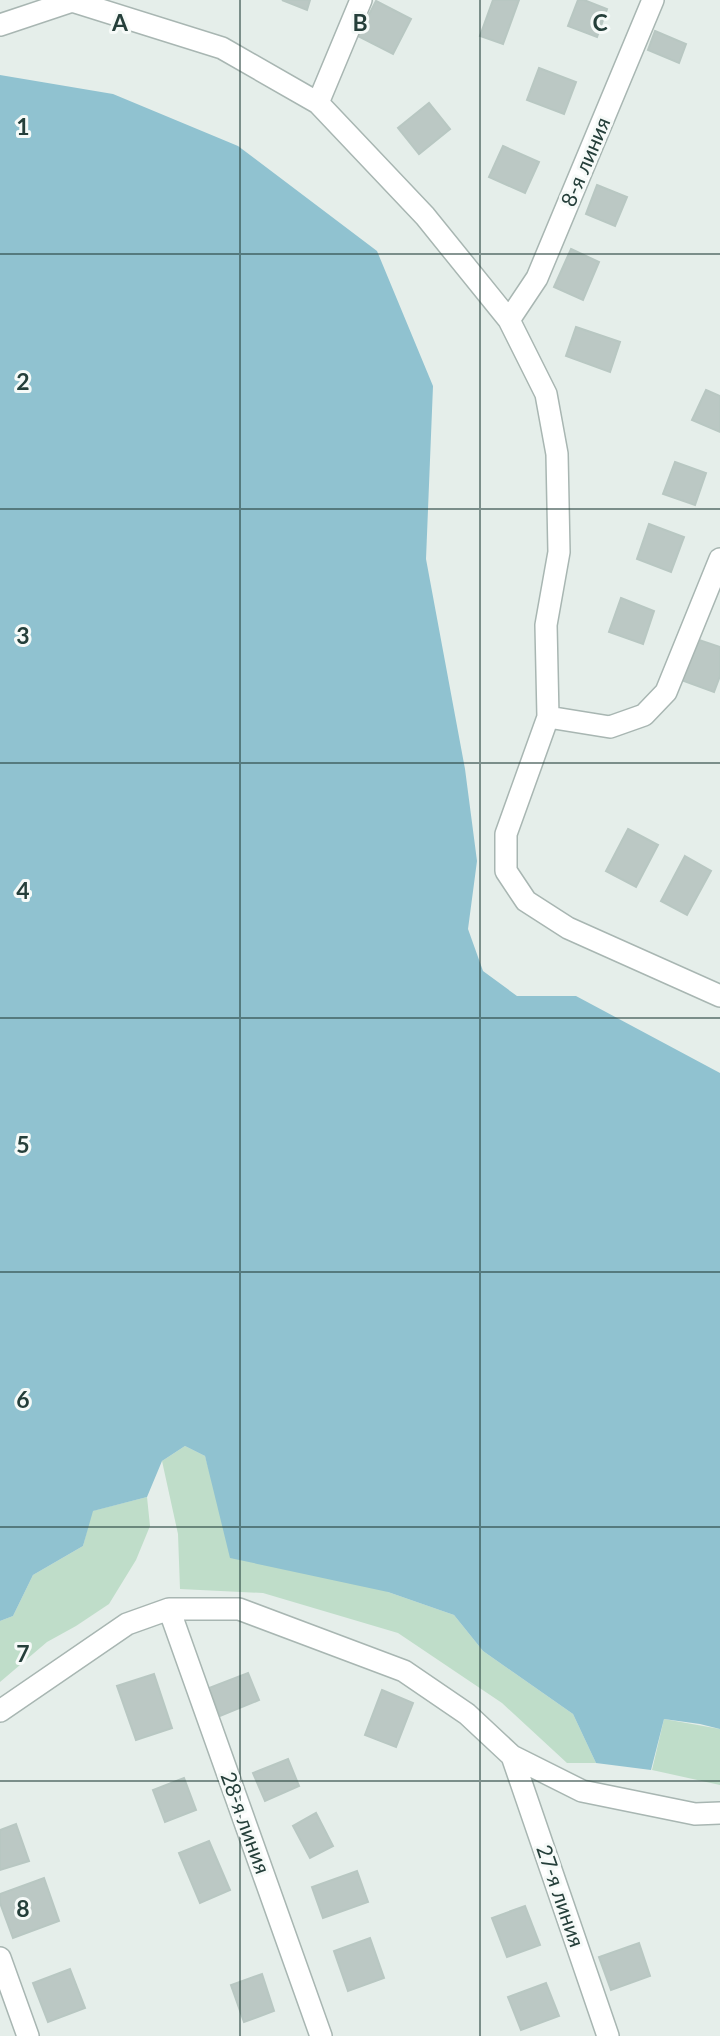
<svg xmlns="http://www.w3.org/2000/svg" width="720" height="2036" font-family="Lato,sans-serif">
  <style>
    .green { fill: #bfddc9 }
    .water { fill: #90c2d0 }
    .building { fill: #bbc8c4; stroke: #b8c7c2; stroke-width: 2 }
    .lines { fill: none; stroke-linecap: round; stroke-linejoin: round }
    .street-casing { stroke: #a8b6b2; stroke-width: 24 }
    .street { stroke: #fff; stroke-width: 21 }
    .grid { fill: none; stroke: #253f3a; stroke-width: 2; stroke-opacity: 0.55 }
    .labels { text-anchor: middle; stroke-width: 6; stroke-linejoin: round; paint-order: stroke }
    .street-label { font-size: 21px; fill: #253f3a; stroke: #f6faf8 }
    .grid-label { font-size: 23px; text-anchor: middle; font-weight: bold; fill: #253f3a; stroke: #f6faf8; stroke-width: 6; stroke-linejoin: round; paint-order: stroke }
  </style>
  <rect width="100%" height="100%" fill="#e5eeea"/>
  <path class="green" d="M 185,1446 L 205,1456 L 211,1477 L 388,1592 L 454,1615 L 483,1651 L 573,1714 L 596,1763 L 567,1763 L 502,1703 L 398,1633 L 263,1593 L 180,1589 L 178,1534 L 162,1461 Z
    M 147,1497 L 150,1526 L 136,1560 L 109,1604 L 76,1626 L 47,1642 L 0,1682 L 0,1621 L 13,1616 L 33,1575 L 83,1546 L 92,1511 Z
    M 664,1719 L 720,1729 L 720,1785 L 652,1770 Z"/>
  <path class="water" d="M 0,75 L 113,94 L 238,146 L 377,251 L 433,386 L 426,559 L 465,769 L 477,861 L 468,929 L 483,971 L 517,996 L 576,996 L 720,1073 L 720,1729 L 700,1724 L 664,1719 L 651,1770 L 596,1763 L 573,1714 L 483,1651 L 454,1615 L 388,1592 L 230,1558 L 205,1456 L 185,1446 L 162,1461 L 147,1497 L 93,1511 L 83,1546 L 33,1575 L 13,1616 L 0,1621 Z"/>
  <path class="building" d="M 282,0 L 310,0 L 307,10 Z
    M 493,0 L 519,0 L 503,44 L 480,36 Z
    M 578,0 L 584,0 L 607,9 L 597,37 L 568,26 Z
    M 376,1 L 411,19 L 393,54 L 358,36 Z
    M 655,31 L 686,44 L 679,63 L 648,50 Z
    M 539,68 L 576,82 L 564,114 L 527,100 Z
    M 429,103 L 450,129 L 419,154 L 398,128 Z
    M 503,146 L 539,162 L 525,193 L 489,177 Z
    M 597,185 L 627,197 L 615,226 L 586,214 Z
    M 571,249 L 599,262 L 583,300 L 554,287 Z
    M 576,327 L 620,342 L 610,372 L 566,356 Z
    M 706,390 L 720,396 L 720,432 L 692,420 Z
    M 675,462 L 706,473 L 695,505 L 663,494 Z
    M 649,524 L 684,537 L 671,572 L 637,559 Z
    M 621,598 L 654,611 L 643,644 L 609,632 Z
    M 696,639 L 720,647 L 720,676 L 714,692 L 681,680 Z
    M 628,829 L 658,845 L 636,887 L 606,871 Z
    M 685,856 L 711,871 L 687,915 L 661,901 Z
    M 248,1673 L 259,1700 L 220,1716 L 209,1688 Z
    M 154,1674 L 172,1728 L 136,1740 L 117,1686 Z
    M 382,1690 L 413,1703 L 396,1747 L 365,1735 Z
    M 288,1759 L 299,1786 L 265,1801 L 253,1773 Z
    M 184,1778 L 196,1810 L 165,1822 L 153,1790 Z
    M 316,1813 L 333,1846 L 310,1858 L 293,1826 Z
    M 16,1824 L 29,1861 L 0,1870 L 0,1830 Z
    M 209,1841 L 230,1890 L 200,1903 L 179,1853 Z
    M 357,1871 L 368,1902 L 323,1918 L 312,1887 Z
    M 44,1878 L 59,1921 L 13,1938 L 0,1903 L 0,1894 Z
    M 525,1906 L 540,1945 L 507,1957 L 492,1918 Z
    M 370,1938 L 384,1978 L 348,1991 L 334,1951 Z
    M 639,1943 L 650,1976 L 611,1990 L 599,1957 Z
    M 70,1969 L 85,2008 L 48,2022 L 33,1983 Z
    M 262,1974 L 274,2011 L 244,2022 L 231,1985 Z
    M 546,1983 L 559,2016 L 521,2030 L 508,1997 Z"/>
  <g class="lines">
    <g class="street-casing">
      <path id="street" d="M 0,25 L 72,1 L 222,48 L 318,103 L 425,216 L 509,320 L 546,394 L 557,454 L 559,552 L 546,625 L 548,717 L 506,834 L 506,871 L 526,901 L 568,928 L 720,996
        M 318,103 L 361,0
        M 509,320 L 537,278 L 653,0
        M 548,717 L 610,727 L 644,715 L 666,692 L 720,559
        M 169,1609 L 321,2036
        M 0,1711 L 127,1624 L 169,1609 L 239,1609 L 404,1671 L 467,1714 L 512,1756 L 582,1791 L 695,1814 L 720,1813
        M 512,1756 L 608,2036
        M 0,1958 L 28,2036"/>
    </g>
    <use href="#street" class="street"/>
  </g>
  <path class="grid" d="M 240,0 L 240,2036M 480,0 L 480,2036M 0,254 L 720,254M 0,509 L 720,509M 0,763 L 720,763M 0,1018 L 720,1018M 0,1272 L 720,1272M 0,1527 L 720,1527M 0,1781 L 720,1781"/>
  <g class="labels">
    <g class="street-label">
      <text transform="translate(586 162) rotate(-67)" y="7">8-я линия</text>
      <text transform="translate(245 1823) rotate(70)" y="7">28-я линия</text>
      <text transform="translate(560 1896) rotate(71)" y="7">27-я линия</text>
    </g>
  </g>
  <g class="grid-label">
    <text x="120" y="31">A</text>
    <text x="360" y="31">B</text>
    <text x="600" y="31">C</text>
    <text x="23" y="135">1</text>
    <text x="23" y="390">2</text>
    <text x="23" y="644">3</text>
    <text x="23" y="899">4</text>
    <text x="23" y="1153">5</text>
    <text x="23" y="1408">6</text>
    <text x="23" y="1662">7</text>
    <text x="23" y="1917">8</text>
  </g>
</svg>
